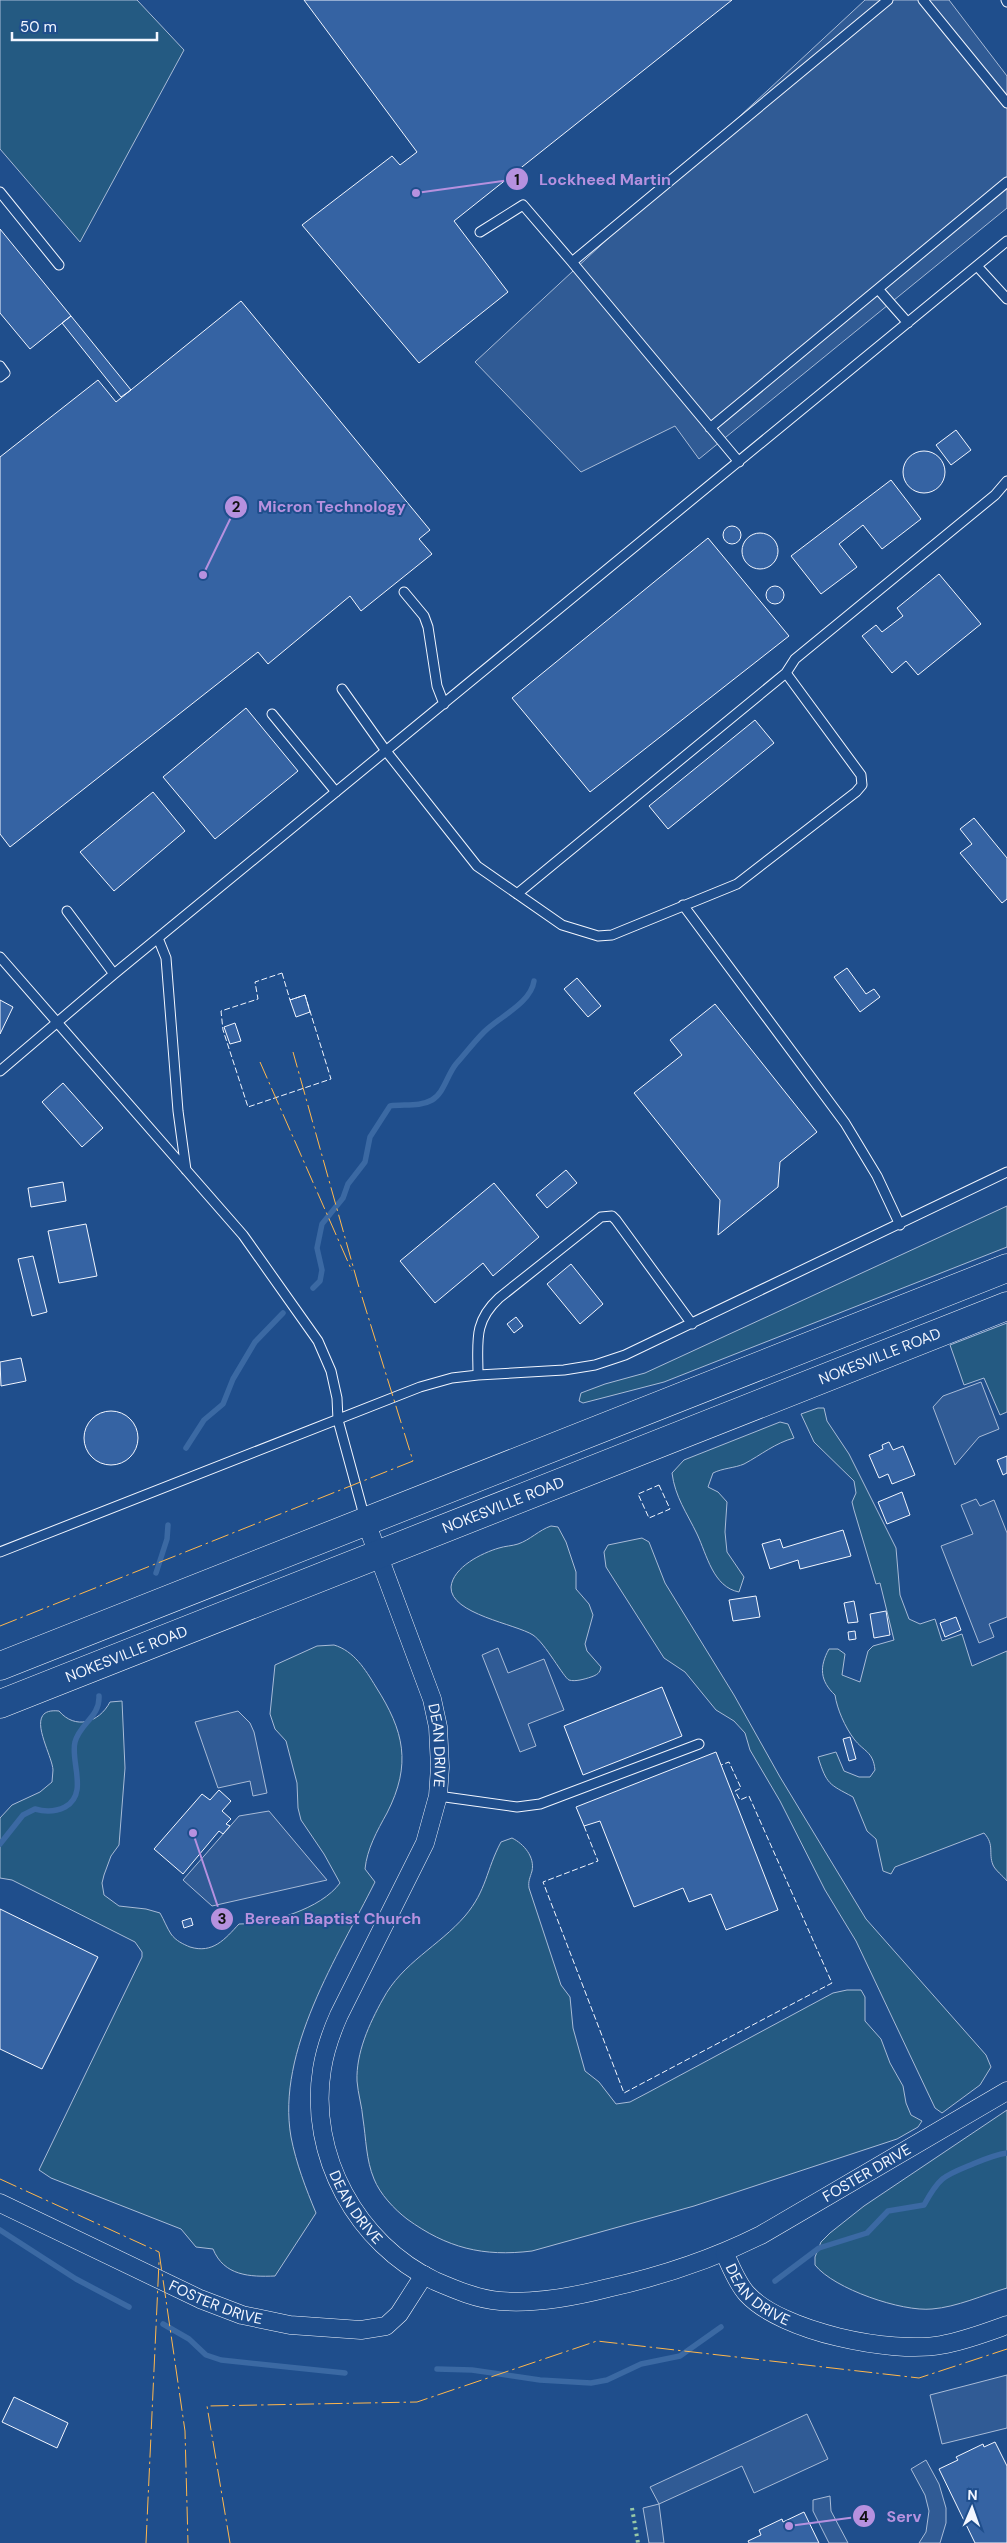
<svg xmlns="http://www.w3.org/2000/svg" width="1007" height="2543" font-family="'DM Sans',sans-serif">
  <style>
    .green { fill: #245a82; stroke: #a8bbd7 }
    .parking { fill: #305b95; stroke: #a8bbd7 }
    .lines { fill: none; stroke-linecap: round; stroke-linejoin: round }
    .stream { stroke: #3b69a3; stroke-width: 5.5 }
    .building { fill: #3563a3; stroke: #f2f6ff }
    .lane-casing { stroke: #f2f6ff; stroke-width: 11 }
    .street-casing { stroke: #f2f6ff; stroke-width: 19 }
    .highway-casing { stroke: #f2f6ff; stroke-width: 29 }
    .lane { stroke: #1f4e8c; stroke-width: 9 }
    .street { stroke: #1f4e8c; stroke-width: 18 }
    .highway { stroke: #1f4e8c; stroke-width: 28 }
    .hedge { stroke: #97c8a6; stroke-width: 4; stroke-dasharray: 2.5 4; stroke-linecap: butt }
    .fence { stroke: #f2f6ff; stroke-width: 1; stroke-dasharray: 6 2.5; stroke-linecap: butt }
    .power { stroke: #ffb74d; stroke-width: 1; stroke-dasharray: 18 4 2.5 4; stroke-linecap: butt }
    .labels { text-anchor: middle; stroke-width: 4; stroke-linejoin: round; paint-order: stroke }
    .street-label { font-size: 15px; fill: #f2f6ff; stroke: #1f4e8c }
    .leader { fill: none; stroke: #b691df; stroke-width: 2 }
    .callout-dot { fill: #b691df; stroke: #1f4e8c; stroke-width: 2 }
    .mark-label { font-size: 15px; text-anchor: middle; font-weight: bold; fill: #111 }
    .callout-label { font-size: 16px; text-anchor: middle; font-weight: bold; fill: #b691df; stroke: #1f4e8c; stroke-width: 4; stroke-linejoin: round; paint-order: stroke }
  </style>
  <rect width="100%" height="100%" fill="#1f4e8c"/>
  <path class="green" d="M 0,0 L 137,0 L 184,50 L 80,242 L 0,149 Z
    M 1007,1206 L 1007,1247 L 664,1382 L 583,1403 L 579,1401 L 581,1393 L 605,1384 L 645,1373 Z
    M 1007,1323 L 1007,1412 L 1000,1415 L 984,1378 L 964,1385 L 950,1345 Z
    M 818,1408 L 824,1408 L 827,1421 L 849,1454 L 896,1548 L 900,1595 L 909,1619 L 920,1624 L 935,1619 L 942,1641 L 962,1634 L 972,1666 L 1007,1651 L 1007,1881 C 1003,1876 995,1870 993,1865 C 988,1853 995,1845 984,1833 L 895,1867 L 891,1874 L 883,1871 L 876,1839 L 867,1831 L 853,1797 C 829,1784 827,1785 818,1757 L 836,1752 L 844,1771 L 859,1777 L 870,1777 L 875,1770 C 873,1751 864,1752 854,1739 C 845,1727 837,1709 835,1695 C 820,1681 819,1667 829,1649 L 838,1649 L 845,1654 L 842,1675 L 860,1682 L 868,1651 L 873,1646 L 894,1640 L 880,1583 L 876,1584 L 854,1510 L 852,1502 L 856,1493 L 854,1481 L 814,1442 L 801,1414 Z
    M 780,1422 L 788,1424 L 794,1438 C 775,1443 761,1455 744,1464 C 735,1468 723,1468 713,1473 L 708,1487 L 718,1492 L 727,1502 L 725,1532 L 727,1552 L 744,1577 L 739,1592 C 713,1587 707,1555 697,1534 C 687,1513 675,1497 672,1473 L 684,1460 Z
    M 551,1526 L 558,1527 L 566,1542 L 576,1572 L 576,1589 L 589,1604 L 593,1615 L 585,1644 L 587,1651 L 601,1667 C 600,1673 597,1675 591,1677 C 585,1679 575,1682 569,1680 C 564,1678 545,1643 533,1635 C 516,1624 450,1614 451,1587 C 453,1567 482,1553 499,1548 C 505,1546 512,1546 518,1544 C 530,1540 539,1530 551,1526 Z
    M 642,1538 L 649,1542 L 665,1583 L 734,1695 L 780,1777 L 866,1919 L 986,2055 L 991,2067 L 980,2085 L 942,2113 L 935,2108 L 856,1941 L 825,1890 L 780,1801 L 750,1750 L 745,1733 L 734,1721 L 716,1710 L 685,1672 L 664,1658 L 606,1567 L 604,1552 L 608,1545 Z
    M 334,1645 C 354,1651 365,1669 376,1687 C 404,1731 412,1764 387,1813 C 377,1831 367,1849 365,1869 L 375,1882 C 338,1956 276,2051 291,2137 C 296,2163 306,2189 316,2213 L 275,2276 C 250,2277 224,2276 213,2249 L 196,2247 L 181,2229 L 51,2178 L 39,2170 L 142,1957 L 142,1952 L 135,1942 L 12,1880 L 0,1878 L 0,1818 L 12,1805 L 40,1792 L 52,1782 C 52,1778 53,1774 53,1770 C 52,1753 22,1707 59,1711 C 75,1730 99,1723 110,1702 L 122,1701 L 125,1768 L 119,1845 L 111,1856 L 104,1875 L 102,1883 L 104,1895 L 119,1906 L 146,1909 L 160,1913 C 164,1920 167,1928 171,1934 C 176,1941 183,1944 190,1947 C 213,1954 225,1939 239,1924 C 270,1924 321,1909 340,1883 L 324,1854 L 301,1820 L 298,1808 L 297,1783 L 286,1741 L 275,1729 L 270,1714 L 275,1665 L 317,1646 Z
    M 512,1838 C 524,1844 535,1857 532,1871 C 530,1878 528,1881 529,1888 L 561,1985 L 570,1997 L 573,2028 L 585,2071 L 599,2082 L 616,2104 L 630,2102 L 649,2092 L 833,1993 L 847,1990 L 861,1990 L 865,1997 L 865,2021 L 881,2039 L 890,2063 L 903,2086 L 906,2103 L 911,2115 L 922,2121 L 918,2127 L 897,2139 L 694,2206 L 532,2251 C 483,2257 447,2248 407,2219 C 394,2209 380,2194 374,2179 C 366,2160 366,2138 363,2119 C 362,2106 358,2094 357,2081 C 356,2053 369,2024 383,1999 C 402,1963 439,1946 465,1916 C 487,1890 486,1870 501,1842 Z
    M 1007,2110 L 1007,2288 C 983,2295 957,2307 932,2309 C 902,2312 834,2289 815,2265 L 815,2257 L 821,2242 L 830,2233 L 864,2206 Z"/>
  <path class="parking" d="M 865,0 L 949,0 L 1007,76 L 1007,208 L 699,459 L 675,426 L 581,472 L 475,362 Z
    M 981,1382 L 999,1429 L 979,1437 L 955,1465 L 933,1407 L 943,1396 Z
    M 976,1499 L 980,1506 L 994,1500 L 1007,1533 L 1007,1617 L 989,1624 L 994,1637 L 979,1643 L 941,1546 L 973,1534 L 961,1505 Z
    M 498,1648 L 508,1673 L 544,1659 L 564,1710 L 528,1724 L 536,1746 L 520,1752 L 482,1655 Z
    M 238,1711 L 250,1723 L 254,1732 L 267,1793 L 253,1796 L 250,1781 L 218,1788 L 195,1722 Z
    M 269,1811 L 327,1880 L 212,1906 L 183,1880 L 239,1816 Z
    M 1007,2375 L 1007,2428 L 942,2444 L 930,2395 Z
    M 807,2414 L 828,2459 L 754,2493 L 742,2466 L 659,2504 L 664,2543 L 649,2543 L 643,2508 L 659,2504 L 650,2487 Z
    M 926,2460 L 939,2484 L 946,2508 L 946,2523 L 940,2543 L 919,2543 L 926,2532 L 929,2511 L 925,2495 L 911,2469 Z
    M 830,2496 L 831,2511 L 848,2543 L 829,2543 L 813,2511 L 813,2500 Z"/>
  <g class="lines">
    <path class="stream" d="M 313,1288 L 320,1281 L 322,1270 L 317,1248 L 322,1224 L 343,1198 L 348,1184 L 365,1162 L 370,1137 L 390,1106 C 404,1104 420,1107 432,1100 C 444,1093 447,1075 456,1064 C 465,1054 474,1042 484,1032 C 499,1017 531,1003 534,981
      M 186,1448 L 204,1420 L 223,1404 L 233,1379 L 255,1342 L 283,1313
      M 156,1573 L 167,1539 L 168,1525
      M 0,1844 L 23,1815 L 35,1809 C 45,1812 55,1812 65,1807 C 89,1794 70,1761 75,1742 C 80,1723 100,1717 99,1696
      M 0,2230 L 76,2279 L 129,2307
      M 775,2281 L 819,2248 L 867,2233 L 888,2211 L 924,2205 C 940,2176 944,2176 973,2164 C 985,2159 994,2155 1007,2153
      M 163,2324 L 189,2339 L 206,2355 L 221,2360 L 345,2373
      M 437,2369 L 472,2370 L 540,2380 L 591,2383 L 607,2380 L 641,2364 L 680,2356 L 721,2327"/>
  </g>
  <path class="building" d="M 304,0 L 732,0 L 454,221 L 508,292 L 419,363 L 302,225 L 392,156 L 400,165 L 417,152 Z
    M 0,229 L 71,316 L 30,349 L 0,313 Z
    M 241,301 L 430,530 L 419,539 L 432,554 L 361,611 L 350,596 L 268,664 L 258,652 L 10,847 L 0,834 L 0,457 L 98,380 L 116,402 Z
    M 71,316 L 131,390 L 121,397 L 62,323 Z
    M 956,430 L 971,450 L 951,465 L 936,445 Z
    M903 472a21 21 0 1 1 42 0a21 21 0 1 1-42 0Z
    M 891,480 L 921,519 L 882,549 L 863,525 L 839,544 L 857,567 L 821,594 L 791,556 Z
    M723 535a9 9 0 1 1 18 0a9 9 0 1 1-18 0Z
    M742 551a18 18 0 1 1 36 0a18 18 0 1 1-36 0Z
    M 708,538 L 789,636 L 590,792 L 512,698 Z
    M 939,574 L 981,624 L 918,675 L 906,661 L 892,673 L 862,636 L 876,625 L 882,632 L 903,616 L 897,608 Z
    M766 595a9 9 0 1 1 18 0a9 9 0 1 1-18 0Z
    M 246,708 L 298,771 L 215,839 L 163,777 Z
    M 755,720 L 774,743 L 668,829 L 649,806 Z
    M 153,792 L 185,831 L 114,891 L 80,852 Z
    M 974,818 L 1007,858 L 1007,899 L 1002,903 L 960,853 L 972,844 L 960,829 Z
    M 847,968 L 866,994 L 874,989 L 880,997 L 860,1012 L 834,977 Z
    M 577,978 L 601,1006 L 588,1017 L 564,989 Z
    M 305,995 L 310,1012 L 296,1017 L 290,1000 Z
    M 0,1000 L 13,1007 L 0,1034 Z
    M 715,1004 L 817,1132 L 780,1162 L 778,1187 L 718,1235 L 720,1200 L 634,1093 L 682,1055 L 670,1040 Z
    M 235,1023 L 241,1041 L 230,1044 L 224,1027 Z
    M 63,1083 L 103,1128 L 82,1147 L 42,1102 Z
    M 566,1170 L 577,1183 L 547,1208 L 536,1195 Z
    M 63,1182 L 66,1201 L 31,1207 L 28,1188 Z
    M 494,1183 L 539,1237 L 493,1276 L 483,1263 L 435,1303 L 400,1261 Z
    M 86,1224 L 97,1276 L 59,1283 L 48,1231 Z
    M 33,1256 L 47,1312 L 32,1316 L 18,1259 Z
    M 571,1264 L 603,1304 L 580,1324 L 547,1284 Z
    M 516,1317 L 523,1326 L 514,1333 L 507,1324 Z
    M 21,1358 L 26,1381 L 1,1386 L 0,1362 Z
    M84 1438a27 27 0 1 1 54 0a27 27 0 1 1-54 0Z
    M 889,1442 L 893,1450 L 903,1446 L 915,1475 L 892,1484 L 888,1474 L 879,1478 L 869,1455 L 883,1449 L 882,1445 Z
    M 1007,1456 L 1007,1473 L 1003,1475 L 997,1460 Z
    M 902,1492 L 910,1515 L 887,1524 L 878,1502 Z
    M 843,1530 L 851,1556 L 800,1569 L 798,1560 L 770,1569 L 762,1544 L 780,1539 L 783,1548 Z
    M 756,1596 L 760,1617 L 733,1621 L 729,1600 Z
    M 854,1601 L 858,1622 L 848,1623 L 844,1603 Z
    M 886,1611 L 890,1635 L 874,1638 L 870,1614 Z
    M 956,1617 L 961,1630 L 945,1637 L 940,1623 Z
    M 855,1631 L 856,1639 L 849,1640 L 848,1632 Z
    M 662,1687 L 682,1736 L 583,1775 L 564,1726 Z
    M 850,1737 L 856,1759 L 849,1761 L 843,1739 Z
    M 716,1752 L 778,1910 L 726,1930 L 711,1894 L 689,1902 L 683,1888 L 634,1907 L 600,1821 L 584,1826 L 576,1807 Z
    M 219,1790 L 231,1801 L 222,1811 L 231,1819 L 226,1824 L 230,1826 L 223,1834 L 219,1831 L 183,1874 L 154,1849 L 202,1794 L 210,1800 Z
    M 0,1909 L 98,1957 L 42,2069 L 0,2049 Z
    M 191,1918 L 193,1925 L 184,1928 L 182,1921 Z
    M 14,2397 L 68,2423 L 57,2448 L 2,2422 Z
    M 995,2442 L 1007,2466 L 1007,2543 L 975,2543 L 939,2469 L 958,2460 L 956,2457 L 983,2444 L 984,2447 Z
    M 804,2512 L 819,2543 L 749,2543 L 748,2541 L 761,2535 L 759,2530 L 782,2519 L 783,2522 Z"/>
  <g class="lines">
    <g class="lane-casing">
      <path id="lane" d="M 923,0 L 1007,103
        M 1006,0 L 1007,2
        M 0,192 L 59,265
        M 480,232 L 523,205 L 572,262
        M 977,266 L 1007,299
        M 878,289 L 908,323
        M 0,366 L 5,373 L 0,377
        M 710,428 L 1007,182
        M 739,462 L 572,262 L 888,0
        M 404,592 L 424,616 L 428,627 L 437,686 L 444,704
        M 342,689 L 386,751 L 477,866 L 562,925 L 598,936 L 612,935 L 737,884 L 856,792 L 862,785 L 861,775 L 786,673 L 795,659 L 995,495 L 1007,481
        M 272,714 L 336,792
        M 517,894 L 786,673
        M 683,905 L 845,1123 L 877,1176 L 900,1225
        M 67,911 L 114,974
        M 158,938 L 166,958 L 178,1111 L 186,1170
        M 0,957 L 243,1235 L 318,1341 L 331,1371 L 337,1398 L 338,1420 L 365,1519
        M 0,1071 L 114,974 L 1007,241
        M 478,1375 C 478,1342 473,1322 499,1298 L 601,1217 L 612,1216 L 616,1220 L 692,1324
        M 0,1552 L 420,1387 L 452,1378 L 478,1375 L 564,1370 L 595,1365 L 625,1355 L 1007,1172
        M 438,1796 L 517,1807 L 540,1804 L 699,1744"/>
    </g>
    <g class="street-casing">
      <g id="street">
        <path id="s1" d="M 366,1522 L 432,1699 L 438,1727 L 440,1767 L 438,1796 L 425,1843 L 339,2015 C 331,2033 325,2050 322,2069 C 308,2155 357,2244 435,2281 C 456,2290 477,2299 500,2301 C 536,2304 573,2297 608,2288 C 662,2276 711,2260 761,2235 L 1007,2091"/>
        <path id="s2" d="M 0,2203 L 200,2299 L 242,2315 L 290,2325 L 361,2330 L 386,2326 L 399,2314 L 424,2275"/>
        <path id="s3" d="M 725,2254 C 731,2267 737,2283 747,2294 C 782,2332 891,2354 941,2345 C 964,2341 985,2333 1007,2325"/>
      </g>
    </g>
    <g class="highway-casing">
      <g id="highway">
        <path d="M 0,1666 L 1007,1268"/>
        <path id="s4" d="M 0,1704 L 1007,1306"/>
      </g>
    </g>
    <use href="#lane" class="lane"/>
    <use href="#street" class="street"/>
    <use href="#highway" class="highway"/>
    <path class="hedge" d="M 632,2508 L 638,2543"/>
    <path class="fence" d="M 282,973 L 290,1000 L 305,995 L 331,1079 L 248,1107 L 223,1030 L 221,1011 L 258,999 L 255,982 Z
      M 659,1485 L 670,1509 L 649,1518 L 638,1494 Z
      M 584,1826 L 598,1861 L 543,1882 L 624,2093 L 832,1983 L 749,1796 L 740,1800 L 735,1791 L 741,1788 L 729,1762 L 721,1765"/>
    <path class="power" d="M 260,1062 L 352,1271
      M 0,1626 L 413,1461 L 358,1284 L 293,1052
      M 0,2179 L 159,2252
      M 159,2252 L 185,2431 L 188,2543
      M 146,2543 L 159,2262
      M 230,2543 L 207,2406 L 417,2402 L 597,2341 L 919,2378 L 1007,2349"/>
  </g>
  <g class="labels">
    <g class="street-label">
      <text dy="5" stroke="none"><textPath href="#s4" startOffset="946">NOKESVILLE ROAD</textPath></text>
      <text dy="5" stroke="none"><textPath href="#s4" startOffset="541">NOKESVILLE ROAD</textPath></text>
      <text dy="5" stroke="none"><textPath href="#s4" startOffset="136">NOKESVILLE ROAD</textPath></text>
      <text dy="5" stroke="none"><textPath href="#s1" startOffset="236">DEAN DRIVE</textPath></text>
      <text dy="5" stroke="none"><textPath href="#s1" startOffset="1304">FOSTER DRIVE</textPath></text>
      <text dy="5" stroke="none"><textPath href="#s1" startOffset="731">DEAN DRIVE</textPath></text>
      <text dy="5" stroke="none"><textPath href="#s3" startOffset="54">DEAN DRIVE</textPath></text>
      <text dy="5" stroke="none"><textPath href="#s2" startOffset="238">FOSTER DRIVE</textPath></text>
    </g>
  </g>
  <path class="leader" d="M416 193L517 179M203 575L236 507M193 1833L222 1919M789 2526L864 2516"/>
  <g class="callout-dot">
    <circle cx="416" cy="193" r="5"/>
    <circle cx="203" cy="575" r="5"/>
    <circle cx="193" cy="1833" r="5"/>
    <circle cx="789" cy="2526" r="5"/>
    <circle cx="517" cy="179" r="12"/>
    <circle cx="236" cy="507" r="12"/>
    <circle cx="222" cy="1919" r="12"/>
    <circle cx="864" cy="2516" r="12"/>
  </g>
  <g class="mark-label">
    <text x="517" y="185">1</text>
    <text x="236" y="512">2</text>
    <text x="222" y="1924">3</text>
    <text x="864" y="2522">4</text>
  </g>
  <g class="callout-label">
    <text x="605" y="185">Lockheed Martin</text>
    <text x="332" y="512">Micron Technology</text>
    <text x="333" y="1924">Berean Baptist Church</text>
    <text x="904" y="2522">Serv</text>
  </g>
  <g transform="translate(972 2508) rotate(2)" stroke="#1f4e8c" stroke-width="4" paint-order="stroke">
  <path d="M0-4L9 19L0 12L-9 19Z" fill="#f2f6ff"/>
  <text y="-8" font-size="14" font-weight="bold" text-anchor="middle" fill="#f2f6ff">N</text>
  </g>
  <path d="M12 32v8h145v-8" fill="none" stroke="#f2f6ff" stroke-width="2.5"/>
  <text x="20" y="32" font-size="15" fill="#f2f6ff" stroke="#1f4e8c" stroke-width="4" paint-order="stroke">50 m</text>
</svg>
